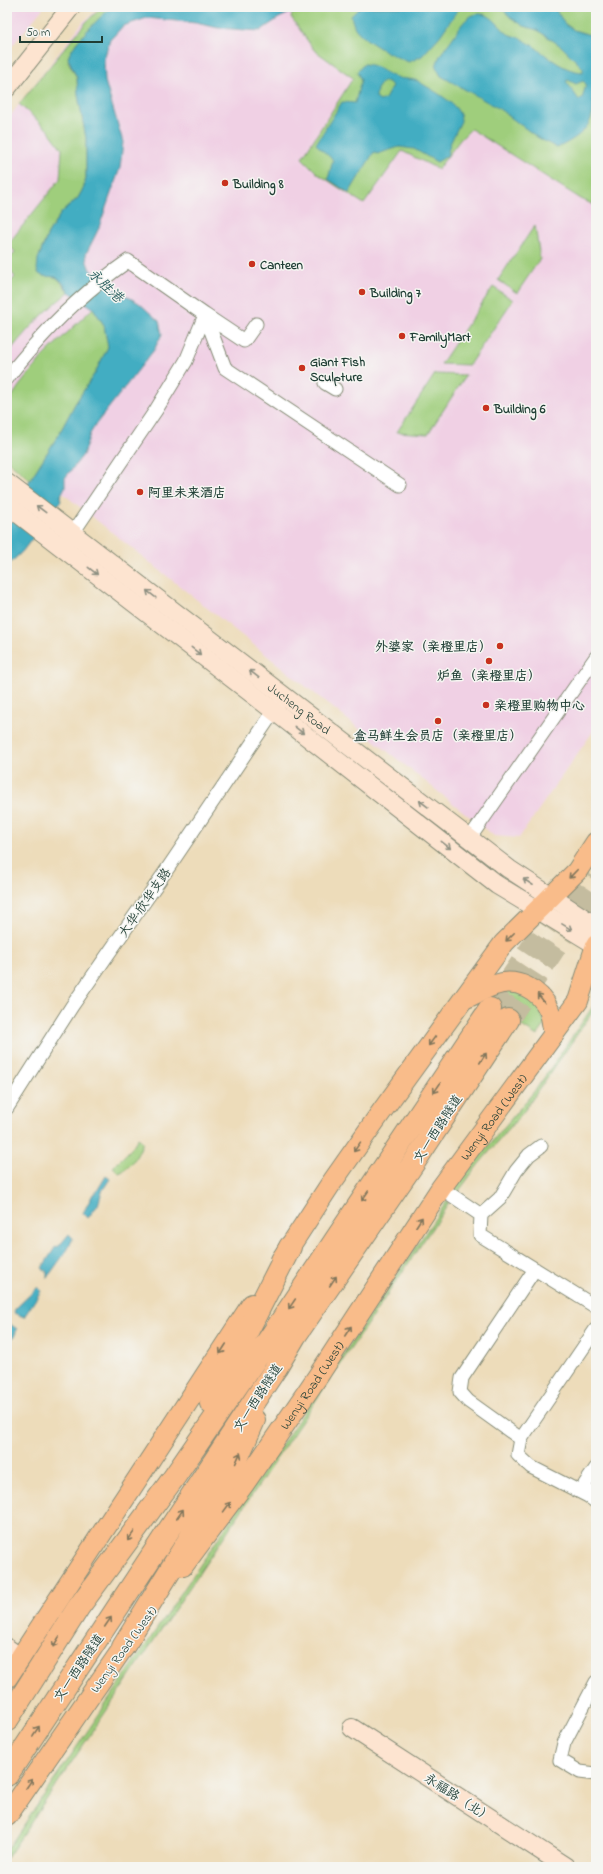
<svg xmlns="http://www.w3.org/2000/svg" width="603" height="1874" font-family="'Indie Flower','LXGW WenKai TC',sans-serif">
  <style>
    .built { fill: #f0d0e4 }
    .green { fill: #9fce7c; stroke: #5f8658 }
    .water { fill: #43adc2; stroke: #31757b; fill-rule: evenodd }
    .lines { fill: none; stroke-linecap: round; stroke-linejoin: round }
    .highway-tunnel { stroke: #c4bc9f; stroke-width: 22; stroke-dasharray: 22 11; stroke-linecap: butt }
    .street-casing { stroke: #868c77; stroke-width: 15 }
    .secondary-casing { stroke: #868c77; stroke-width: 20 }
    .primary-casing { stroke: #868c77; stroke-width: 22 }
    .highway-casing { stroke: #868c77; stroke-width: 24 }
    .street { stroke: #fff; stroke-width: 13 }
    .secondary { stroke: #fde4d0; stroke-width: 18 }
    .primary { stroke: #f9bc8a; stroke-width: 20 }
    .highway { stroke: #f9bc8a; stroke-width: 22 }
    .oneway { stroke: #8e9082 }
    .oneway2 { stroke: #81765b }
    .poi-dot { fill: #c8321e; stroke: #f6f6f2; stroke-width: 1.5 }
    .labels { text-anchor: middle; stroke-width: 3; stroke-linejoin: round; paint-order: stroke }
    .poi-label { font-size: 13px; font-weight: bold; fill: #1f3d34; stroke: #f6f6f2; text-anchor: start }
    .street-label { font-size: 13px; fill: #1f3d34; stroke: #f6f6f2 }
    .water-label { font-size: 14px; font-style: italic; fill: #2a5f5f; stroke: #f6f6f2 }
  </style>
  <rect width="100%" height="100%" fill="#f6f6f2"/>
  <filter id="ink" filterUnits="userSpaceOnUse"><feTurbulence type="fractalNoise" baseFrequency=".025" numOctaves="2"/><feDisplacementMap in="SourceGraphic" scale="8" xChannelSelector="R" yChannelSelector="G"/><feConvolveMatrix kernelMatrix="1 2 1 2 8 2 1 2 1" color-interpolation-filters="sRGB"/></filter>
  <filter id="wash" filterUnits="userSpaceOnUse"><feTurbulence type="fractalNoise" baseFrequency=".012" numOctaves="4" result="noise"/><feDisplacementMap in="SourceGraphic" scale="16" xChannelSelector="R" yChannelSelector="G"/><feGaussianBlur stdDeviation="0.9" result="paint"/><feColorMatrix in="noise" values="0 0 0 0 0 0 0 0 0 0 0 0 0 0 0 0 0 1.4 0 .05"/><feComposite in="paint" operator="in"/></filter>
  <g filter="url(#wash)">
    <rect width="100%" height="100%" fill="#eddcba"/>
    <path class="built" d="M 7,7 L 44,7 L 7,52 Z
      M 101,7 L 596,7 L 596,727 L 519,838 L 494,836 L 7,449 L 7,120 L 83,22 Z"/>
    <path class="green" d="M 102,7 L 111,7 L 76,43 L 68,61 L 77,78 L 78,95 L 86,138 L 86,178 L 84,187 L 78,198 L 61,213 L 48,234 L 40,253 L 43,276 C 61,275 58,281 69,292 C 45,311 25,331 7,355 L 7,286 L 15,277 C 5,264 5,265 15,252 L 8,244 L 60,179 L 62,149 L 48,130 L 19,104 L 87,21 Z
      M 292,7 L 596,7 L 596,206 L 581,199 L 471,129 L 460,140 L 438,169 L 402,151 L 364,204 L 318,174 L 302,158 L 353,78 L 314,50 L 291,17 L 293,11 Z
      M 535,225 L 540,259 L 517,293 L 498,280 Z
      M 493,287 L 513,300 L 469,365 L 441,364 Z
      M 93,308 L 104,325 L 108,347 L 95,373 L 75,404 L 59,434 L 30,480 L 7,460 L 7,404 L 19,386 L 43,356 Z
      M 435,374 L 466,375 L 428,434 L 397,432 Z
      M 507,987 L 538,999 L 545,1025 L 537,1036 L 483,1000 Z
      M 596,1002 L 596,1007 L 524,1111 L 478,1165 L 458,1192 L 455,1189 L 475,1162 L 537,1088 Z
      M 138,1138 L 143,1142 C 138,1154 132,1168 119,1173 L 113,1167 L 131,1149 Z
      M 447,1201 L 449,1203 L 7,1858 L 7,1850 Z"/>
    <path class="water" d="M 111,7 L 292,7 L 294,11 L 279,18 L 260,31 L 218,28 L 196,23 L 147,18 L 123,26 L 110,40 L 104,59 L 105,81 L 123,142 L 120,168 L 98,230 L 86,254 L 87,262 L 90,270 L 114,289 L 139,303 L 159,321 L 162,334 L 154,350 L 96,424 L 90,434 L 83,455 L 65,478 L 65,487 L 60,497 L 61,501 L 22,552 L 7,566 L 7,511 L 30,480 L 59,434 L 75,404 L 95,373 L 108,347 L 104,325 L 93,308 L 69,292 L 62,282 L 56,277 L 43,276 L 39,274 L 37,270 L 38,259 L 48,234 L 61,213 L 78,198 L 84,187 L 86,178 L 86,138 L 78,95 L 77,78 L 68,58 C 72,43 99,19 111,7 Z
      M 360,7 L 460,7 L 440,36 L 422,56 L 409,62 C 394,57 364,41 355,28 C 353,24 352,19 351,16 Z
      M 501,7 L 554,7 L 565,24 L 574,30 L 590,35 L 596,32 L 596,89 C 592,97 594,102 593,111 C 590,131 573,140 557,148 L 537,137 L 498,108 L 441,76 L 436,67 C 439,53 446,48 454,36 C 461,26 467,13 481,14 C 492,14 500,28 508,34 C 512,36 518,37 522,39 C 543,50 559,71 583,72 L 583,68 L 561,46 L 537,30 L 524,26 L 510,17 ZM 568,80 L 576,84 L 583,81 L 586,84 L 582,99 L 579,100 L 566,81 Z
      M 364,64 C 376,64 384,73 396,77 C 403,80 411,78 418,81 C 431,90 462,104 461,121 L 450,144 L 447,156 L 437,162 L 414,149 L 399,147 L 377,154 L 374,152 L 349,193 L 328,179 L 333,160 L 316,144 L 342,102 L 355,103 L 361,80 L 357,72 ZM 383,81 L 389,82 L 392,86 L 385,99 L 380,101 L 376,98 L 377,89 Z
      M 106,1176 L 110,1179 L 102,1191 L 98,1205 L 88,1218 L 83,1213 L 93,1194 L 97,1191 Z
      M 69,1234 L 73,1238 L 68,1249 L 47,1278 L 47,1272 L 42,1268 L 56,1246 L 58,1247 Z
      M 38,1287 L 41,1291 L 24,1317 L 14,1313 L 15,1309 Z
      M 7,1322 L 17,1329 L 14,1337 L 7,1343 Z"/>
  </g>
  <g filter="url(#ink)">
    <g class="lines">
      <path class="highway-tunnel" d="M 490,1009 L 584,870
        M 508,1020 L 596,885"/>
      <g class="street-casing">
        <path id="street" d="M 7,379 C 13,369 22,360 30,350 C 58,317 92,286 128,261 L 205,315 L 225,368 L 400,485
          M 325,383 L 335,389
          M 68,540 L 156,410 L 186,361 L 205,315 L 244,341 L 256,324
          M 469,839 L 596,657
          M 7,1108 L 72,1006 L 170,865 L 278,705
          M 441,1188 L 481,1215 L 500,1198 L 516,1171 L 529,1155 L 541,1146
          M 481,1215 L 480,1235 L 596,1307
          M 521,1439 L 468,1401 L 460,1392 L 462,1378 L 535,1269
          M 596,1468 L 585,1484 L 588,1496 L 596,1502
          M 588,1496 L 531,1467 L 518,1455 L 521,1439 L 596,1329
          M 596,1682 L 564,1743 L 560,1760 L 580,1772 L 596,1774"/>
      </g>
      <g class="secondary-casing">
        <g id="secondary">
          <path d="M 7,88 L 71,7"/>
          <path id="s1" d="M 7,483 L 509,869 L 596,926"/>
          <path d="M 7,505 L 255,696 L 497,885 L 596,945"/>
          <path d="M 7,1648 L 21,1658"/>
          <path d="M 352,1728 L 566,1867"/>
        </g>
      </g>
      <g class="primary-casing">
        <g id="primary">
          <path d="M 464,999 C 475,994 485,988 495,985 C 517,977 540,990 549,1010 C 552,1017 552,1026 554,1034"/>
          <path d="M 281,1260 L 330,1185 L 382,1111 L 504,943 L 577,871 L 596,842"/>
          <path id="s2" d="M 183,1566 L 244,1484 L 318,1376 L 441,1188 L 578,1001 L 596,945"/>
          <path d="M 7,1678 L 252,1304"/>
          <path d="M 7,1816 L 132,1635"/>
        </g>
      </g>
      <g class="highway-casing">
        <path id="highway" d="M 211,1403 L 290,1247
          M 123,1647 L 232,1470 L 254,1420
          M 7,1720 L 78,1608 L 175,1476 L 274,1332 L 490,1009
          M 7,1775 L 276,1368 L 295,1336 L 415,1161 L 508,1020"/>
      </g>
      <use href="#street" class="street"/>
      <use href="#secondary" class="secondary"/>
      <use href="#primary" class="primary"/>
      <use href="#highway" class="highway"/>
    </g>
    <defs><path id="oneway-shaft" d="M-6 0H5M1.5-3L5.5 0L1.5 3" fill="none" stroke-width="1.6" stroke-linecap="round" stroke-linejoin="round"/></defs>
    <g class="oneway">
      <use href="#oneway-shaft" transform="translate(41 509) rotate(-143)"/>
      <use href="#oneway-shaft" transform="translate(93 571) rotate(38)"/>
      <use href="#oneway-shaft" transform="translate(151 594) rotate(-142)"/>
      <use href="#oneway-shaft" transform="translate(196 651) rotate(38)"/>
      <use href="#oneway-shaft" transform="translate(254 674) rotate(-142)"/>
      <use href="#oneway-shaft" transform="translate(299 730) rotate(38)"/>
      <use href="#oneway-shaft" transform="translate(424 804) rotate(-143)"/>
      <use href="#oneway-shaft" transform="translate(446 845) rotate(38)"/>
      <use href="#oneway-shaft" transform="translate(528 882) rotate(-147)"/>
      <use href="#oneway-shaft" transform="translate(567 927) rotate(31)"/>
    </g>
    <g class="oneway2">
      <use href="#oneway-shaft" transform="translate(573 874) rotate(134)"/>
      <use href="#oneway-shaft" transform="translate(510 937) rotate(135)"/>
      <use href="#oneway-shaft" transform="translate(541 998) rotate(-129)"/>
      <use href="#oneway-shaft" transform="translate(432 1041) rotate(126)"/>
      <use href="#oneway-shaft" transform="translate(483 1058) rotate(-57)"/>
      <use href="#oneway-shaft" transform="translate(437 1088) rotate(124)"/>
      <use href="#oneway-shaft" transform="translate(357 1147) rotate(125)"/>
      <use href="#oneway-shaft" transform="translate(365 1196) rotate(124)"/>
      <use href="#oneway-shaft" transform="translate(419 1222) rotate(-57)"/>
      <use href="#oneway-shaft" transform="translate(333 1281) rotate(-56)"/>
      <use href="#oneway-shaft" transform="translate(292 1304) rotate(124)"/>
      <use href="#oneway-shaft" transform="translate(348 1331) rotate(-57)"/>
      <use href="#oneway-shaft" transform="translate(223 1349) rotate(123)"/>
      <use href="#oneway-shaft" transform="translate(238 1458) rotate(-66)"/>
      <use href="#oneway-shaft" transform="translate(227 1507) rotate(-54)"/>
      <use href="#oneway-shaft" transform="translate(180 1514) rotate(-56)"/>
      <use href="#oneway-shaft" transform="translate(131 1536) rotate(126)"/>
      <use href="#oneway-shaft" transform="translate(108 1622) rotate(-56)"/>
      <use href="#oneway-shaft" transform="translate(56 1642) rotate(122)"/>
      <use href="#oneway-shaft" transform="translate(36 1731) rotate(-56)"/>
      <use href="#oneway-shaft" transform="translate(29 1784) rotate(-56)"/>
    </g>
  </g>
  <g class="poi-dot">
    <circle cx="225" cy="183" r="4"/>
    <circle cx="252" cy="264" r="4"/>
    <circle cx="362" cy="292" r="4"/>
    <circle cx="402" cy="336" r="4"/>
    <circle cx="302" cy="368" r="4"/>
    <circle cx="486" cy="408" r="4"/>
    <circle cx="140" cy="492" r="4"/>
    <circle cx="500" cy="646" r="4"/>
    <circle cx="489" cy="661" r="4"/>
    <circle cx="486" cy="705" r="4"/>
    <circle cx="438" cy="721" r="4"/>
  </g>
  <g class="labels">
    <g class="poi-label">
      <text x="233" y="188">Building 8</text>
      <text x="260" y="269">Canteen</text>
      <text x="370" y="297">Building 7</text>
      <text x="410" y="341">FamilyMart</text>
      <text x="310" y="366">Giant Fish<tspan x="310" dy="15">Sculpture</tspan></text>
      <text x="494" y="413">Building 6</text>
      <text x="148" y="497">阿里未来酒店</text>
      <text x="492" y="651" text-anchor="end">外婆家（亲橙里店）</text>
      <text x="489" y="680" text-anchor="middle">炉鱼（亲橙里店）</text>
      <text x="494" y="710">亲橙里购物中心</text>
      <text x="438" y="740" text-anchor="middle">盒马鲜生会员店（亲橙里店）</text>
    </g>
    <g class="street-label">
      <text dy="5" stroke="none"><textPath href="#s1" startOffset="369">Jucheng Road</textPath></text>
      <text transform="translate(144 902) rotate(-55)" y="5">大华·欣华支路</text>
      <text dy="5" stroke="none"><textPath href="#s2" startOffset="546">Wenyi Road (West)</textPath></text>
      <text transform="translate(437 1128) rotate(-57)" y="5">文一西路隧道</text>
      <text dy="5" stroke="none"><textPath href="#s2" startOffset="222">Wenyi Road (West)</textPath></text>
      <text transform="translate(257 1397) rotate(-57)" y="5">文一西路隧道</text>
      <text transform="translate(123 1649) rotate(-54)" y="5">Wenyi Road (West)</text>
      <text transform="translate(78 1667) rotate(-56)" y="5">文一西路隧道</text>
      <text transform="translate(459 1797) rotate(33)" y="5">永福路（北）</text>
    </g>
    <g class="water-label">
      <text transform="translate(106 285) rotate(43)" y="5">永胜港</text>
    </g>
  </g>
  <rect width="603" height="1874" fill="none" stroke="#f6f6f2" stroke-width="24"/>
  <path d="M20 36v6h82v-6" fill="none" stroke="#1f3d34" stroke-width="2"/>
  <text x="26" y="36" font-size="12" fill="#1f3d34" stroke="#f6f6f2" stroke-width="3" paint-order="stroke">50 m</text>
</svg>
